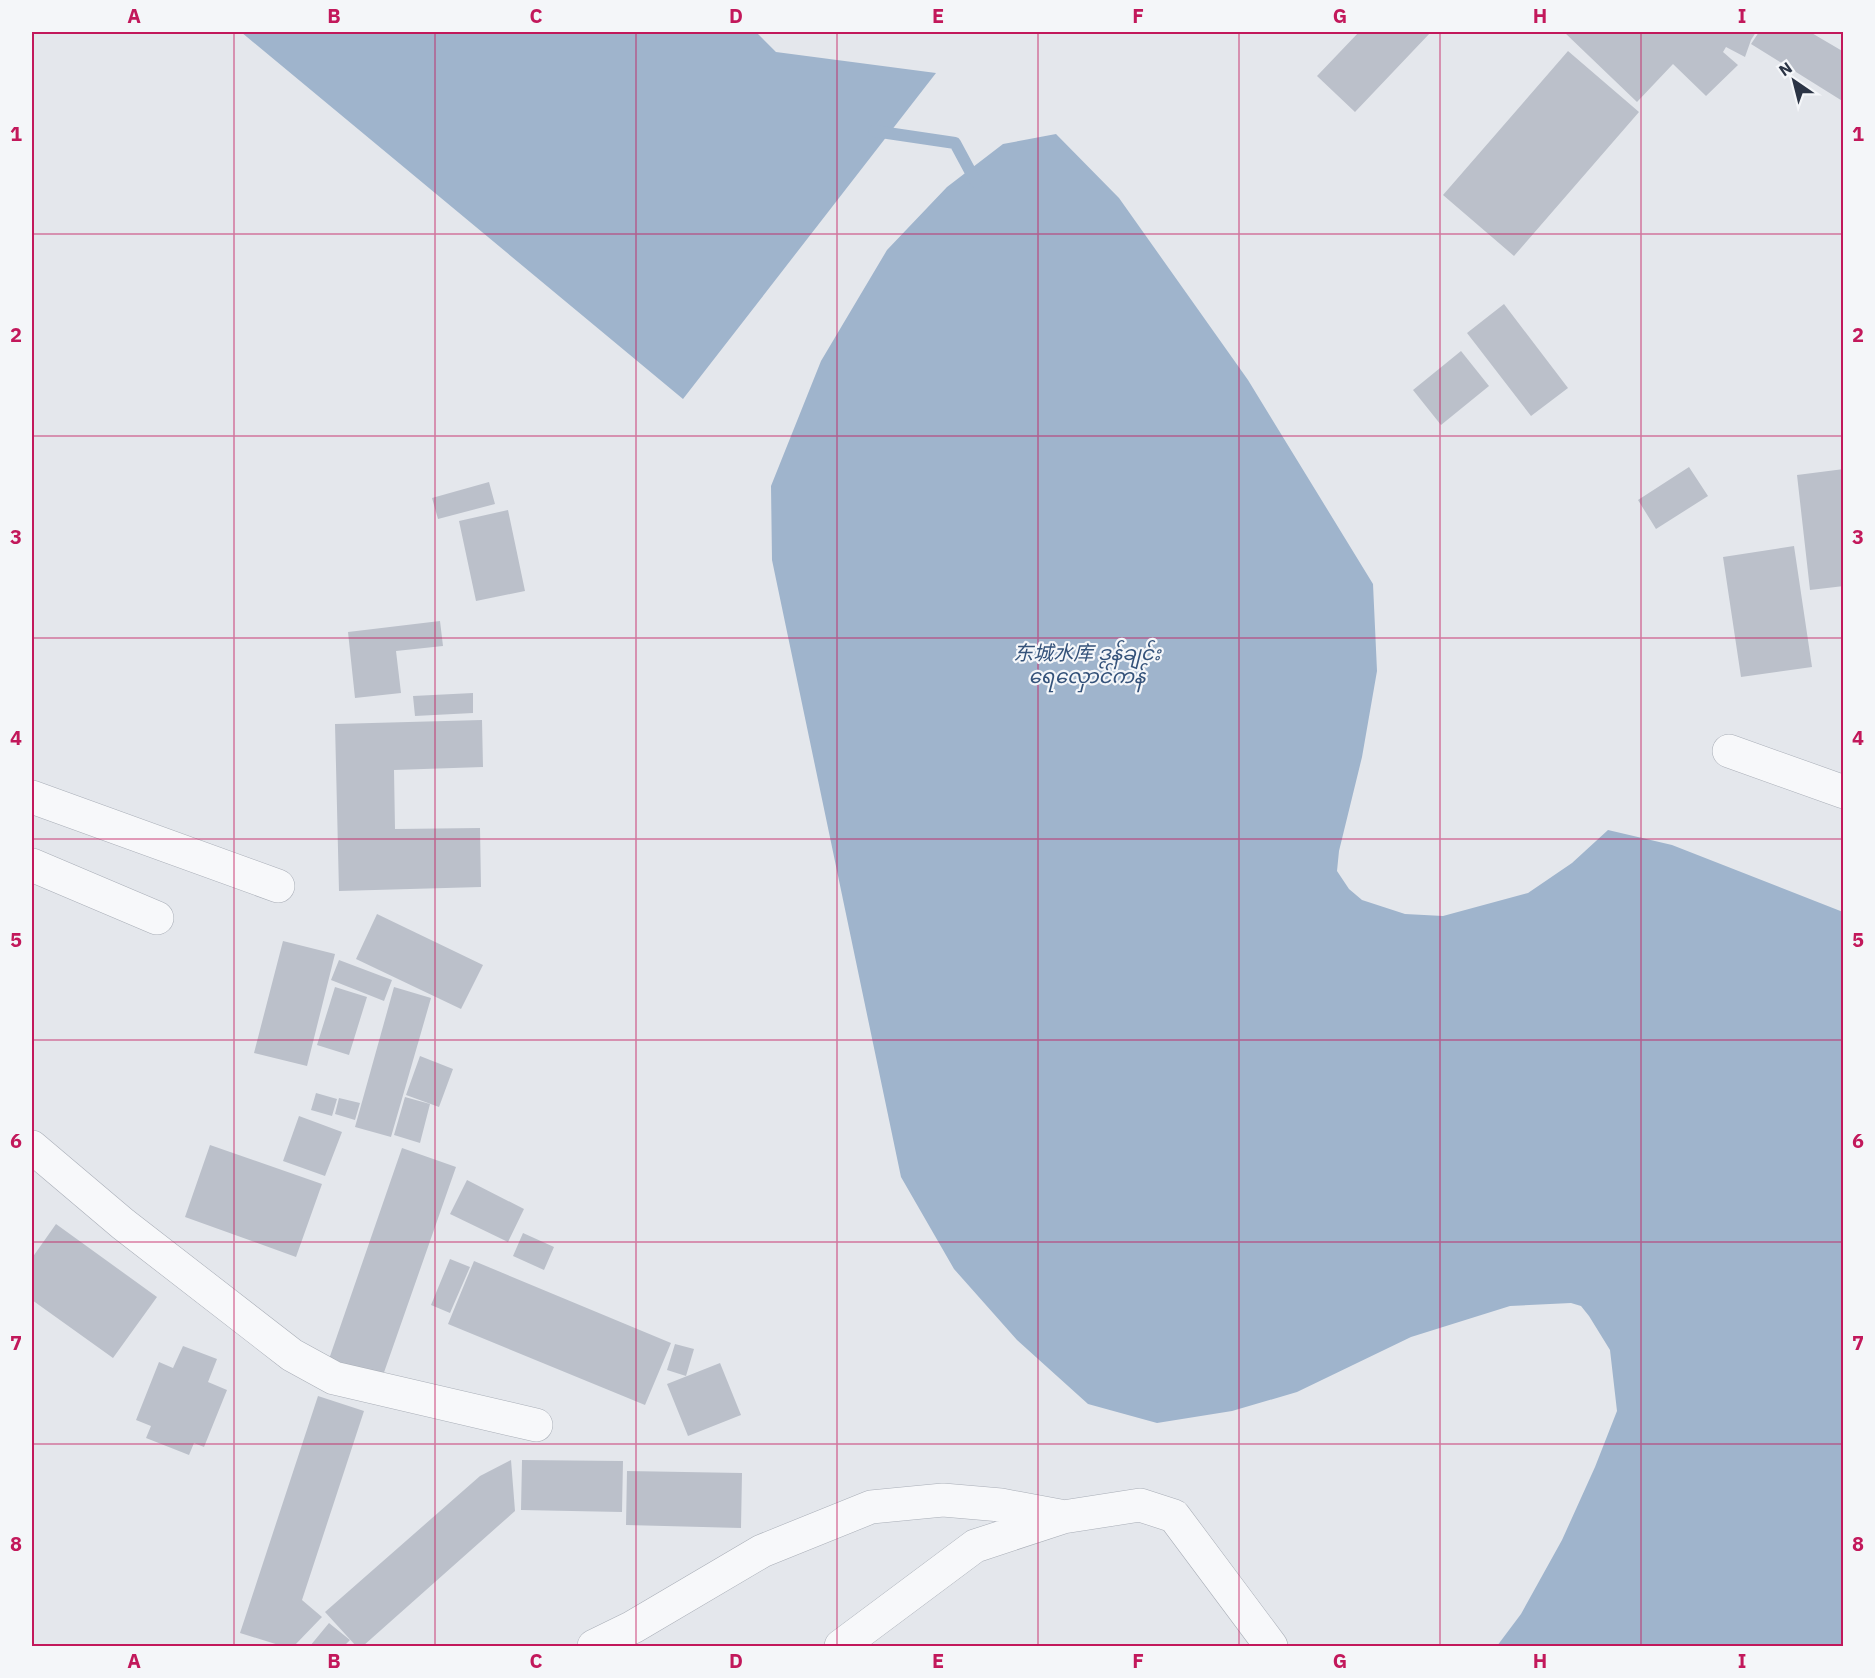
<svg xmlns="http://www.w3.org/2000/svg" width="1875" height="1678" font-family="'IBM Plex Sans','Noto Sans SC','Noto Sans Myanmar',sans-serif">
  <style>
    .water { fill: #9fb4cc }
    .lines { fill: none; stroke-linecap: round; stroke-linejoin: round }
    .stream { stroke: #9fb4cc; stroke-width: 12 }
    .building { fill: #bbc0ca }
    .minor-casing { stroke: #a9aeb7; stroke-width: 34 }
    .minor { stroke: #f7f8fa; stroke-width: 33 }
    .grid { fill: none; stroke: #c2185b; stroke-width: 1.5; stroke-opacity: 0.55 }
    .labels { text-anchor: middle; stroke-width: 4.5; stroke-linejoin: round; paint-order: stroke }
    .water-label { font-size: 20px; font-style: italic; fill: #34527a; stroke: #f4f6f9 }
    .neatline { fill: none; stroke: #c2185b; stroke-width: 2 }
    .grid-label { font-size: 20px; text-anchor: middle; font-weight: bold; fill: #c2185b }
  </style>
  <rect width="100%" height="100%" fill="#e4e7ec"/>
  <path class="water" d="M 241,32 L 756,32 L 776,52 L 936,73 L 683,399 Z
    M 1056,134 L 1119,198 L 1248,380 L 1373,584 L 1377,671 L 1362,757 L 1339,851 L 1337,871 L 1349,889 L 1362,900 L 1405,914 L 1443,916 L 1528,893 L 1572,863 L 1608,830 L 1672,845 L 1843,912 L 1843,1646 L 1497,1646 L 1521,1614 L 1562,1540 L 1595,1467 L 1617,1411 L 1610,1350 L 1589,1316 L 1581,1306 L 1571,1303 L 1510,1306 L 1411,1337 L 1297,1392 L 1232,1411 L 1157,1423 L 1088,1404 L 1017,1340 L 954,1269 L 901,1177 L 772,560 L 771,486 L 821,361 L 887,250 L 947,187 L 1003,144 Z"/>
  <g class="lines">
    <path class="stream" d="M 874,131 L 955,143 L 976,182"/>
  </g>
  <path class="building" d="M 1359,32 L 1431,32 L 1355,112 L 1317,76 Z
    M 1564,32 L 1756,32 L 1751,40 L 1745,57 L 1726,47 L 1723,52 L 1738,65 L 1706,96 L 1673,64 L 1637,102 Z
    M 1759,32 L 1810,32 L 1844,52 L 1844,102 L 1751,44 Z
    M 1568,51 L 1639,112 L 1514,256 L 1443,195 Z
    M 1504,304 L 1568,388 L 1531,416 L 1467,333 Z
    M 1461,351 L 1489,386 L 1441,425 L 1413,390 Z
    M 1689,467 L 1708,496 L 1656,529 L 1638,500 Z
    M 1844,469 L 1844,586 L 1810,590 L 1797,475 Z
    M 489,482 L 495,504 L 438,519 L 432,498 Z
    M 508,510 L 525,591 L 476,601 L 459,521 Z
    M 1794,546 L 1812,667 L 1741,677 L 1723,557 Z
    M 440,621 L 443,646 L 396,651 L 401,693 L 355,698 L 348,632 Z
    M 473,693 L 473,713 L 415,716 L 413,696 Z
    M 482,720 L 483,767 L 394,770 L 395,829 L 480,828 L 481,887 L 339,891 L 335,724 Z
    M 377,914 L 483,965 L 461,1009 L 356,959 Z
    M 283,941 L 335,954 L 307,1066 L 254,1053 Z
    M 339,960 L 392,980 L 384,1001 L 331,980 Z
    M 335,987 L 367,997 L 349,1055 L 317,1045 Z
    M 394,987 L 431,998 L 391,1137 L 355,1127 Z
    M 420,1056 L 453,1069 L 439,1107 L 406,1095 Z
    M 316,1093 L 337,1099 L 332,1116 L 311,1110 Z
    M 405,1097 L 430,1104 L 420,1143 L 394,1135 Z
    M 339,1098 L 360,1103 L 355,1120 L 335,1114 Z
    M 299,1116 L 342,1132 L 325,1176 L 283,1161 Z
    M 210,1145 L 322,1184 L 296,1257 L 185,1217 Z
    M 402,1148 L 456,1167 L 381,1381 L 328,1362 Z
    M 467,1180 L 524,1209 L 508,1242 L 450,1214 Z
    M 56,1224 L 157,1297 L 113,1358 L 32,1300 L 32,1258 Z
    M 523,1233 L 554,1247 L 544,1270 L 513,1256 Z
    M 450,1259 L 470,1267 L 450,1313 L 431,1305 Z
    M 474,1261 L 671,1343 L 645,1405 L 448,1324 Z
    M 675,1344 L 694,1349 L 686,1376 L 667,1370 Z
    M 183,1346 L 217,1359 L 208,1382 L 227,1390 L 204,1447 L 194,1443 L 189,1455 L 146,1438 L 151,1426 L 136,1420 L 159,1362 L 173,1368 Z
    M 720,1363 L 741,1415 L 688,1436 L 667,1384 Z
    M 318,1396 L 364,1411 L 302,1600 L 322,1617 L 294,1646 L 282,1646 L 240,1633 Z
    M 511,1460 L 515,1511 L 363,1646 L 356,1646 L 325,1612 L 480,1476 Z
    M 522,1460 L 623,1461 L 622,1512 L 521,1510 Z
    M 627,1471 L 742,1473 L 741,1528 L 626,1525 Z
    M 329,1623 L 350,1640 L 344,1646 L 310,1646 Z"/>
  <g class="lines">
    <g class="minor-casing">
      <path id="minor" d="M 1729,751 L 1844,792
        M 32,797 L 278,886
        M 32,865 L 157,918
        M 32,1147 L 123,1224 L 292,1355 L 334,1378 L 536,1425
        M 594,1646 L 633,1627 L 762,1551 L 871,1507 L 943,1500 L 1001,1505 L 1060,1516
        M 841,1646 L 975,1546 L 1063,1517 L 1140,1505 L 1174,1516 L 1271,1646"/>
    </g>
    <use href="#minor" class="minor"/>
  </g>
  <path class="grid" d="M 234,32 L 234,1646M 435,32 L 435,1646M 636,32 L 636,1646M 837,32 L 837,1646M 1038,32 L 1038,1646M 1239,32 L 1239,1646M 1440,32 L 1440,1646M 1641,32 L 1641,1646M 32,234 L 1844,234M 32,436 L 1844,436M 32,638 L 1844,638M 32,839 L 1844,839M 32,1040 L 1844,1040M 32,1242 L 1844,1242M 32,1444 L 1844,1444"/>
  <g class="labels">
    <g class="water-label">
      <text x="1087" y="660">东城水库 ဒွန်ချင်း<tspan x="1087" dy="23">ရေလှောင်ကန်</tspan></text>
    </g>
  </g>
  <rect width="1875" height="1678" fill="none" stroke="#f4f6f9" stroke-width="66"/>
  <g transform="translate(1794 81) rotate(325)" stroke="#f4f6f9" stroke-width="4.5" paint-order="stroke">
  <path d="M0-4.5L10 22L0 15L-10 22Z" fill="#2b3445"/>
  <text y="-9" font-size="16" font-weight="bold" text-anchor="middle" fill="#2b3445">N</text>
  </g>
  <rect x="33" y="33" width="1809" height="1612" class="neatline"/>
  <g class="grid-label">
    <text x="134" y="23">A</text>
    <text x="334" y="23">B</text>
    <text x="536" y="23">C</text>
    <text x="736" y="23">D</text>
    <text x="938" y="23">E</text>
    <text x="1138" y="23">F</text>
    <text x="1340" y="23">G</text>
    <text x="1540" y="23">H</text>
    <text x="1742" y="23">I</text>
    <text x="16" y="141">1</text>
    <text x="1858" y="141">1</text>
    <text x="16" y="342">2</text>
    <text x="1858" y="342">2</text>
    <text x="16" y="544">3</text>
    <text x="1858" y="544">3</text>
    <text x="16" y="745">4</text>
    <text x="1858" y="745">4</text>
    <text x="16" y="947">5</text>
    <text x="1858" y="947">5</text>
    <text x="16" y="1148">6</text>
    <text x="1858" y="1148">6</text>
    <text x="16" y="1350">7</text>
    <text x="1858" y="1350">7</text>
    <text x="16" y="1551">8</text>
    <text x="1858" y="1551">8</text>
    <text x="134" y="1668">A</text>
    <text x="334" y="1668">B</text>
    <text x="536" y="1668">C</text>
    <text x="736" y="1668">D</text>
    <text x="938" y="1668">E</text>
    <text x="1138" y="1668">F</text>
    <text x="1340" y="1668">G</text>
    <text x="1540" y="1668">H</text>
    <text x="1742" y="1668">I</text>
  </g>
</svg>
